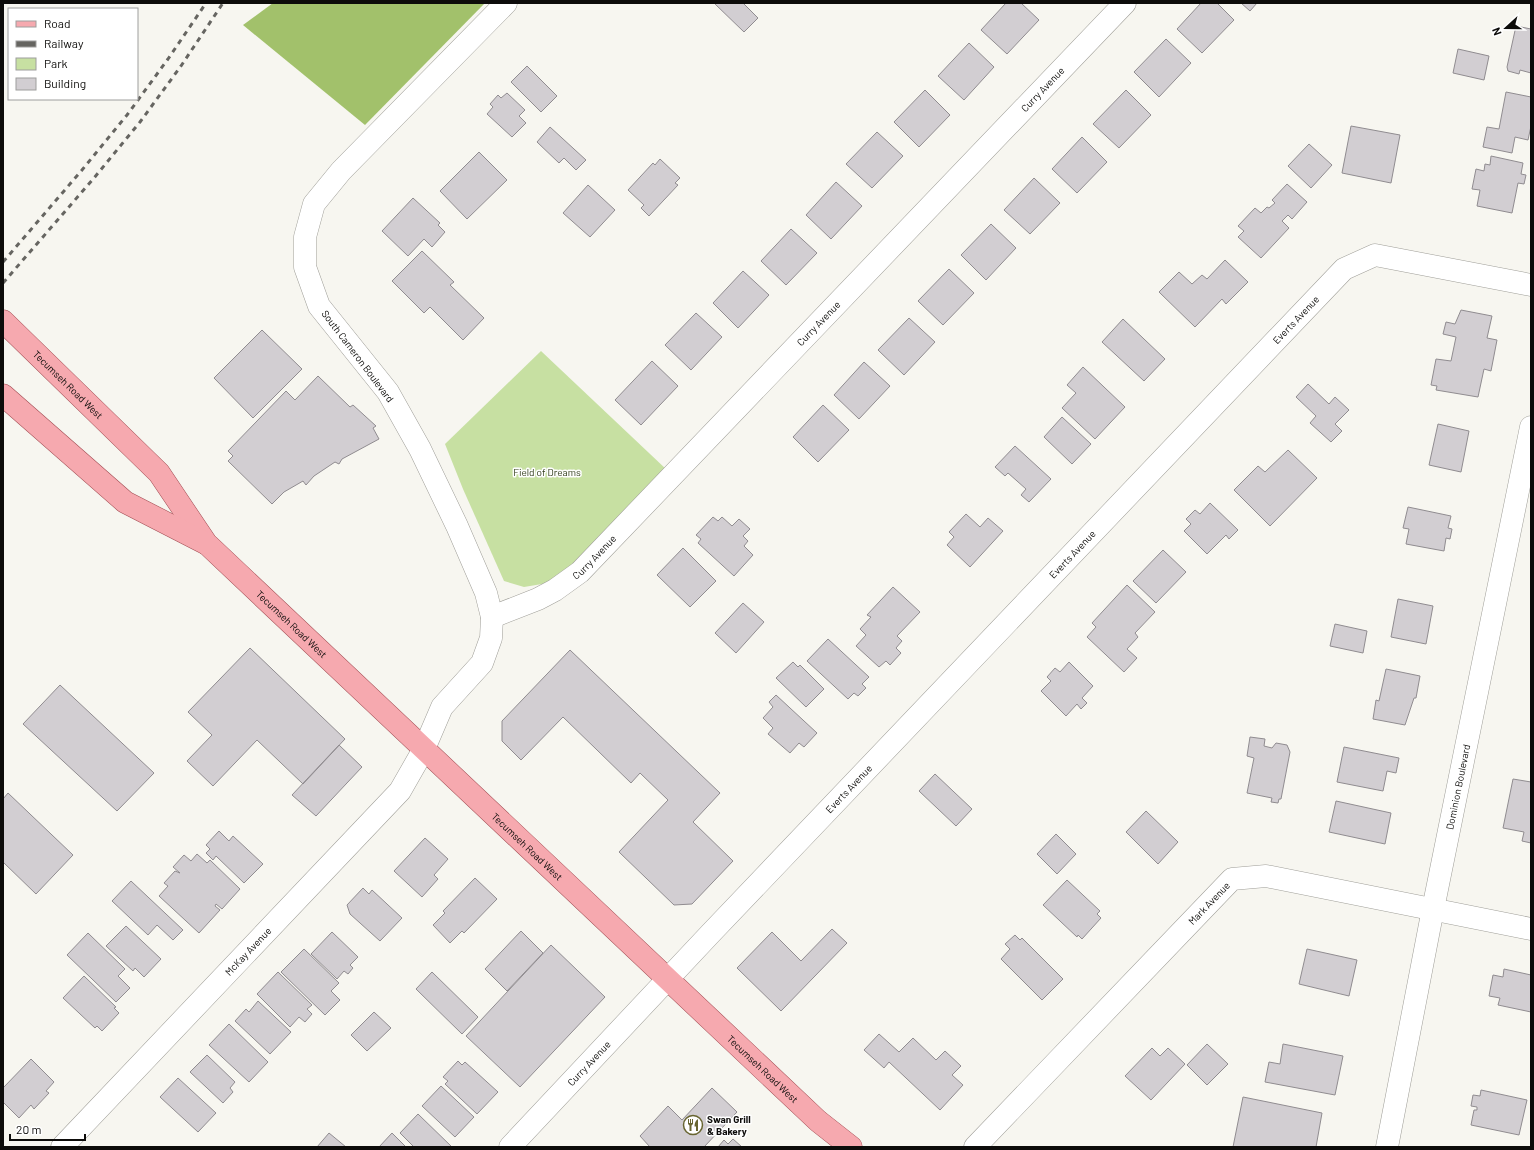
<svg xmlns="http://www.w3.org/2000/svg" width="1534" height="1150" font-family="Barlow,sans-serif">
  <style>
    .green { fill: #c7e0a2 }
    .forest { fill: #a2c16b }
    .building { fill: #d2ced2; stroke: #908c90 }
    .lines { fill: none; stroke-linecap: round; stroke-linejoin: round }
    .minor-casing { stroke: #9f9e98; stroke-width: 23 }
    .major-casing { stroke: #a14d53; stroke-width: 23 }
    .minor { stroke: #fff; stroke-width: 22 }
    .major { stroke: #f6a9af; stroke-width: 22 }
    .rail { stroke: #666561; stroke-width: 3; stroke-dasharray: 5 5; stroke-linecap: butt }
    .labels { text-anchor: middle; stroke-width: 3; stroke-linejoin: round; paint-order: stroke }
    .street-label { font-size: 10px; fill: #0d0c0a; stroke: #fff }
    .park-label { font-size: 10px; fill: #2e3b17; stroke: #fff }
    .poi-label { font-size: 10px; font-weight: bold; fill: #0d0c0a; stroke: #fff; text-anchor: start }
  </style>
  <rect width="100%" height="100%" fill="#f7f6f0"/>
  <path class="green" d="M 541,351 L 667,470 L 582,558 L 548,583 L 524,587 L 504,581 L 463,489 L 445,444 Z"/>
  <path class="forest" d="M 273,3 L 485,3 L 365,125 L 243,25 Z"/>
  <path class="building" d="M 714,3 L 743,3 L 758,18 L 744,32 Z
    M 1006,3 L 1021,3 L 1039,20 L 1007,54 L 981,30 Z
    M 1201,3 L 1217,3 L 1234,20 L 1202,53 L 1177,29 Z
    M 1241,3 L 1257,3 L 1250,11 Z
    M 1516,26 L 1531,29 L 1531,73 L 1520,70 L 1519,74 L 1508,71 L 1507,67 Z
    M 1166,39 L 1191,63 L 1159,97 L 1134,72 Z
    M 969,43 L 994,67 L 964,100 L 938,76 Z
    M 1458,49 L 1489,56 L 1484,80 L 1453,73 Z
    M 527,66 L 557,96 L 541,112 L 511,82 Z
    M 925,90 L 950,115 L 919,147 L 894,122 Z
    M 1126,90 L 1151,115 L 1119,148 L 1093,124 Z
    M 1506,92 L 1531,97 L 1531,126 L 1528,140 L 1515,137 L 1512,153 L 1483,147 L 1487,127 L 1499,129 Z
    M 507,93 L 525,110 L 519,116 L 526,123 L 512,137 L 487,114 L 493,107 L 490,104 L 498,95 L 501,98 Z
    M 1351,126 L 1400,135 L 1391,183 L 1342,173 Z
    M 550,127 L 586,160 L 576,170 L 564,158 L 559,163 L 537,142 Z
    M 877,132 L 903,156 L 872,188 L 846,164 Z
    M 1082,137 L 1107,162 L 1077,193 L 1052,169 Z
    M 1309,144 L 1332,165 L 1311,188 L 1288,166 Z
    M 479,152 L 507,180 L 467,219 L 440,191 Z
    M 1491,156 L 1523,163 L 1521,174 L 1526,175 L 1524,184 L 1518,183 L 1512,213 L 1477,206 L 1480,190 L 1472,189 L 1476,169 L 1484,171 L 1485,164 L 1490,165 Z
    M 660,159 L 680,178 L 675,183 L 678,185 L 649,216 L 641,208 L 644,205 L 628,190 L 653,163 L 655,165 Z
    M 1034,178 L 1060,203 L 1030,234 L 1004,210 Z
    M 836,182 L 862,206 L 831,239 L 806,215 Z
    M 1287,184 L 1307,202 L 1292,219 L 1288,215 L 1282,221 L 1289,228 L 1261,258 L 1238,237 L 1244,231 L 1238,226 L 1255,208 L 1261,213 L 1267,207 L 1269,208 L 1275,203 L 1272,200 Z
    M 588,185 L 615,210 L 590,237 L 563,213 Z
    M 413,198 L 440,223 L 438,225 L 445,232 L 432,247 L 424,239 L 408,256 L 382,231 Z
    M 991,224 L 1016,248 L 986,280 L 961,255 Z
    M 791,229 L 817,253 L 786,285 L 761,261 Z
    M 422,251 L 454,282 L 450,285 L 484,318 L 463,340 L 430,307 L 424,313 L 392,281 Z
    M 1225,260 L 1248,282 L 1226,304 L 1222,299 L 1195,327 L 1159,292 L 1179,272 L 1192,284 L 1202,275 L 1207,279 Z
    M 949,269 L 974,293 L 943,325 L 918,301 Z
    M 743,271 L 769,295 L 738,328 L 713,303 Z
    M 1461,310 L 1492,316 L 1487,338 L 1497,340 L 1491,371 L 1484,369 L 1478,397 L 1436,390 L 1437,386 L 1431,385 L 1436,359 L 1451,361 L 1456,337 L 1443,334 L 1446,322 L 1455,324 Z
    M 696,313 L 722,337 L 691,370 L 665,345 Z
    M 909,318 L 935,342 L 904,375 L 878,350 Z
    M 1123,319 L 1165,359 L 1144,381 L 1102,342 Z
    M 262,330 L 302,369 L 253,418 L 214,378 Z
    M 652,361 L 678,386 L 641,425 L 615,400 Z
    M 864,362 L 890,386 L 859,419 L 834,395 Z
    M 1083,367 L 1125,407 L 1095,439 L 1062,408 L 1076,393 L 1067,385 Z
    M 318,376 L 350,407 L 353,405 L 376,426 L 373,428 L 379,439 L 342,459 L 339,464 L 335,462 L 314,476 L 306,485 L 303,481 L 284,492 L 272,504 L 228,461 L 233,456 L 228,451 L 286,391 L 295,400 Z
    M 1308,384 L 1329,404 L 1335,397 L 1349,410 L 1335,424 L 1342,431 L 1331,442 L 1310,423 L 1316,416 L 1296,397 Z
    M 823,405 L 849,430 L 818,462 L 793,437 Z
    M 1062,417 L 1091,444 L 1072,464 L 1044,437 Z
    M 1438,424 L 1469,431 L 1461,472 L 1429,465 Z
    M 1015,446 L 1051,479 L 1029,502 L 1021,495 L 1026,489 L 1008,473 L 1005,476 L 995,467 Z
    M 1288,450 L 1317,478 L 1270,526 L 1234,490 L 1258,466 L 1265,472 Z
    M 1210,503 L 1238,530 L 1229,539 L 1226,535 L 1207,554 L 1184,531 L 1191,524 L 1186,519 L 1195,510 L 1200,514 Z
    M 1408,507 L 1451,516 L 1448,528 L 1452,529 L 1450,539 L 1446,538 L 1444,551 L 1406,544 L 1409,529 L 1403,528 Z
    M 966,514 L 980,527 L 988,518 L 1003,531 L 970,567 L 947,545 L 954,537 L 949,532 Z
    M 713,517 L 718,521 L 722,517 L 732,526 L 739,519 L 750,529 L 743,536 L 748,541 L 744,546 L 753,555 L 734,576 L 698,543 L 701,539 L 696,535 Z
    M 683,548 L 716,581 L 690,607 L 657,575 Z
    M 1163,550 L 1186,572 L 1156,603 L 1133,581 Z
    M 1127,585 L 1155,612 L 1135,633 L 1138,637 L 1127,649 L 1137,658 L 1124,672 L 1087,637 L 1096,627 L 1092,623 Z
    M 893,587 L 920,612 L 897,636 L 902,641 L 896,648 L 901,653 L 890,665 L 886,661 L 879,667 L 856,646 L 866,635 L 860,629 L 871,617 L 867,615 Z
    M 1398,599 L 1433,606 L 1426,644 L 1391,637 Z
    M 743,603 L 764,622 L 736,653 L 715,633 Z
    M 1335,624 L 1367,631 L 1363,653 L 1330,646 Z
    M 828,639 L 869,677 L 862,684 L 866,688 L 858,696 L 854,693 L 848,699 L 807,661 Z
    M 250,648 L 345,739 L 303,784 L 257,740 L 213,786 L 187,761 L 212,735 L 188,712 Z
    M 570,650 L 720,793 L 693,822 L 733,861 L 692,904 L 674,905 L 619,852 L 668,800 L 640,773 L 631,783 L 563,717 L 521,760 L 502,741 L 502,721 Z
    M 793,662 L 798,667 L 800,665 L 824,689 L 806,707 L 776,678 Z
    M 1069,662 L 1093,686 L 1082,698 L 1087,703 L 1081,709 L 1077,704 L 1066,716 L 1041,691 L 1051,681 L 1047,677 L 1055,668 L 1060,672 Z
    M 1386,669 L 1420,676 L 1416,698 L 1414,698 L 1405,725 L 1373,719 L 1376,700 L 1379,701 Z
    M 60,685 L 154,773 L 117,811 L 23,724 Z
    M 776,695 L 817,733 L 804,747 L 799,743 L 790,753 L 768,734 L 773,728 L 763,718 L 773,707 L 769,702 Z
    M 1250,737 L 1265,739 L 1264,746 L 1272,748 L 1276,743 L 1287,745 L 1290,752 L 1281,799 L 1279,799 L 1278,803 L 1271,802 L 1272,798 L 1247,793 L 1254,758 L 1247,756 Z
    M 339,745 L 362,767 L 316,816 L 292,795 Z
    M 1344,747 L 1399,758 L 1396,773 L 1387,771 L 1383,791 L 1337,782 Z
    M 935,774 L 972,809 L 956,826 L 919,791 Z
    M 1513,779 L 1531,782 L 1531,843 L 1522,841 L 1524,832 L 1503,828 Z
    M 8,793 L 73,855 L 36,894 L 3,862 L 3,799 Z
    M 1336,801 L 1391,813 L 1385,844 L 1329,832 Z
    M 1146,811 L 1178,842 L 1158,864 L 1126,832 Z
    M 219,831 L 229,841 L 233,836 L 263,864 L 244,883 L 216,856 L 213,860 L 206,853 L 210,849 L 206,845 Z
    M 1056,834 L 1076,854 L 1057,874 L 1037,854 Z
    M 425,838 L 448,859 L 434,875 L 438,879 L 422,897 L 394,871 Z
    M 197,854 L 207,863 L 210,860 L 240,889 L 222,909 L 216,904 L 215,906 L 220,910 L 199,933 L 159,896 L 168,886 L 164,883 L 175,871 L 180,873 L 173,867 L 184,855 L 191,861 Z
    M 475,878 L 497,899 L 464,933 L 462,931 L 450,943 L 433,925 L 445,913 L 443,911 Z
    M 1067,880 L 1100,911 L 1097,914 L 1101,918 L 1082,939 L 1078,935 L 1077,937 L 1043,905 Z
    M 131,881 L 183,930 L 173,940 L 157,925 L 148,935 L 112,901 Z
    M 363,888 L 369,894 L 372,890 L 402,918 L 380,941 L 350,914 L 347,905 Z
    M 126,926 L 161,959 L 144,977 L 135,968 L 133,971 L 106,946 Z
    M 832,929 L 847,943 L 781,1011 L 737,968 L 772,932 L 801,961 Z
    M 521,931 L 543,953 L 507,991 L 485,969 Z
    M 332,932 L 358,957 L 350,965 L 353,968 L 348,974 L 344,971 L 337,979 L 311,954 Z
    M 88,933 L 125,969 L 118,976 L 130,988 L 116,1002 L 67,955 Z
    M 1015,935 L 1020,940 L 1022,938 L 1063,979 L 1042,1000 L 1001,959 L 1010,949 L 1005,944 Z
    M 551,945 L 605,997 L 520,1087 L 466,1036 Z
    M 304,949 L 339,983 L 331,991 L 340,1000 L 325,1015 L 281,972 Z
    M 1307,949 L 1357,960 L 1349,996 L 1299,984 Z
    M 1504,969 L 1531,975 L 1531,1012 L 1498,1005 L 1500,998 L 1489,996 L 1493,975 L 1503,977 Z
    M 278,972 L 312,1005 L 307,1009 L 312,1014 L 305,1022 L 299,1017 L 290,1027 L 257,994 Z
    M 432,972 L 478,1017 L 462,1034 L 416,989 Z
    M 84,976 L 116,1007 L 114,1008 L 119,1013 L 102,1031 L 97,1026 L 95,1028 L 63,998 Z
    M 258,1001 L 291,1032 L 270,1054 L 235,1021 L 246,1009 L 249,1012 Z
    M 374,1012 L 391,1028 L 367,1051 L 351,1035 Z
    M 229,1024 L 268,1062 L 249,1082 L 209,1045 Z
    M 879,1034 L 899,1052 L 913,1038 L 936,1060 L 945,1051 L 961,1066 L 952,1075 L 963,1085 L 940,1110 L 889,1062 L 884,1068 L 864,1050 Z
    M 1207,1044 L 1228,1064 L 1207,1085 L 1187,1065 Z
    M 1283,1044 L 1343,1056 L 1335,1095 L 1265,1082 L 1269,1062 L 1280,1064 Z
    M 1152,1048 L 1160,1056 L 1168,1048 L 1185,1064 L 1151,1100 L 1125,1076 Z
    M 207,1055 L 235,1082 L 230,1088 L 233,1092 L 223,1103 L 190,1072 Z
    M 31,1059 L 54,1082 L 46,1091 L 49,1093 L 34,1109 L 31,1105 L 19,1118 L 3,1102 L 3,1088 Z
    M 458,1061 L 462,1065 L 465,1062 L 498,1092 L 477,1114 L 445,1084 L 448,1081 L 443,1077 Z
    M 178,1078 L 216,1113 L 198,1132 L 160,1097 Z
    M 441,1086 L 474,1117 L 455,1137 L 422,1106 Z
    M 712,1088 L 737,1112 L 704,1147 L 650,1147 L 640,1136 L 668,1106 L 682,1120 Z
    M 1481,1090 L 1527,1100 L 1519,1135 L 1471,1125 L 1474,1110 L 1477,1110 L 1477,1107 L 1471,1106 L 1473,1095 L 1480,1096 Z
    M 1243,1097 L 1322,1113 L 1316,1147 L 1233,1147 Z
    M 418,1114 L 452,1147 L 414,1147 L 400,1133 Z
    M 329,1133 L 346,1147 L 317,1147 Z
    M 392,1133 L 406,1147 L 379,1147 Z
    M 733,1139 L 742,1147 L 718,1147 L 724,1140 L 728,1144 Z"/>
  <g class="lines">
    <g class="minor-casing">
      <g id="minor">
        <path id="s1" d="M 492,617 L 538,599 L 555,590 L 580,572 L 1125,3"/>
        <path id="s2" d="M 62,1147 L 400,791 L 424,749 L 442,707 L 482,663 L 491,638 L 492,617 L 486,593 L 457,526 L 420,449 L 388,392 L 319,306 L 305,267 L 305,237 L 314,204 L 341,171 L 506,3"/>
        <path id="s3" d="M 510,1147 L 710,934 L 1344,269 L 1375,255 L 1531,285"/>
        <path id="s4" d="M 975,1147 L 1232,879 L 1266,876 L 1531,929"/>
        <path id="s5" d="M 1387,1147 L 1433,909 L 1531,427"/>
      </g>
    </g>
    <g class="major-casing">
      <g id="major">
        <path id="s6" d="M 3,321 L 159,473 L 206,543 L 818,1121 L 851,1147"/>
        <path d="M 3,395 L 125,502 L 205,543"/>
      </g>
    </g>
    <use href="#minor" class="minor"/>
    <use href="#major" class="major"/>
    <path class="rail" d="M 3,262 L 82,170 L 127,115 L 168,59 L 206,3
      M 3,283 L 94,178 L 140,122 L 181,66 L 223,3"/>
  </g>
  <defs>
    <g id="restaurant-ring" transform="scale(1)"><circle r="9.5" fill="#fff" stroke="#686531" stroke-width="1.5"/><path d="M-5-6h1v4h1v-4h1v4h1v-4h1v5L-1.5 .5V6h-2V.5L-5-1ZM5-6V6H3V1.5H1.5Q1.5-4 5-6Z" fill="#686531"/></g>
  </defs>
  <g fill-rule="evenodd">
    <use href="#restaurant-ring" x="693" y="1125"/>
  </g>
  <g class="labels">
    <g class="street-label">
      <text dy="4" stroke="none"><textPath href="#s1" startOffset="768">Curry Avenue</textPath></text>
      <text dy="4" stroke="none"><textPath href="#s3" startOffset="1141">Everts Avenue</textPath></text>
      <text dy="4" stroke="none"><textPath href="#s1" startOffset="444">Curry Avenue</textPath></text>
      <text transform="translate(358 356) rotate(53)" y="4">South Cameron Boulevard</text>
      <text dy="4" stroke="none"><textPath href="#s6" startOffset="91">Tecumseh Road West</textPath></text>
      <text dy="4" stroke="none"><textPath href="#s3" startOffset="817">Everts Avenue</textPath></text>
      <text dy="4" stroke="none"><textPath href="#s1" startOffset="120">Curry Avenue</textPath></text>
      <text dy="4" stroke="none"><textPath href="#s6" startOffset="420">Tecumseh Road West</textPath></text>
      <text dy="4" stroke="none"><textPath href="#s5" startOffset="367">Dominion Boulevard</textPath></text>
      <text dy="4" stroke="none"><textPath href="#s3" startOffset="493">Everts Avenue</textPath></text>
      <text dy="4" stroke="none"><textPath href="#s6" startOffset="744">Tecumseh Road West</textPath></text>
      <text dy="4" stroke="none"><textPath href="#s4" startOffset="338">Mark Avenue</textPath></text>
      <text dy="4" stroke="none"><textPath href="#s2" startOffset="270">McKay Avenue</textPath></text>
      <text dy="4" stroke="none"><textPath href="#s3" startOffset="115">Curry Avenue</textPath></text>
      <text dy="4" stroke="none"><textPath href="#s6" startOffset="1068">Tecumseh Road West</textPath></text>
    </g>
    <g class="park-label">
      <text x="547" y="476">Field of Dreams</text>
    </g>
    <g class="poi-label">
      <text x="707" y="1123">Swan Grill<tspan x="707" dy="12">&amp; Bakery</tspan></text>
    </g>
  </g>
  <rect width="1534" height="1150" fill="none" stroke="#0d0c0a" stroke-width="8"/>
  <rect x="8" y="8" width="130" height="92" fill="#ffffff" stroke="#9e9e9d"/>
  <rect x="16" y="21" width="20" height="6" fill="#f6a9af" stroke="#9e9e9d"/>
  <text x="44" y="28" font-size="12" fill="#0d0c0a">Road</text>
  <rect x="16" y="41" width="20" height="6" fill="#666561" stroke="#9e9e9d"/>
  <text x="44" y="48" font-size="12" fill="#0d0c0a">Railway</text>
  <rect x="16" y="58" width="20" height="12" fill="#c7e0a2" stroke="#9e9e9d"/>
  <text x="44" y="68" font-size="12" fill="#0d0c0a">Park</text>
  <rect x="16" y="78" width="20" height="12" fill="#d2ced2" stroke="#9e9e9d"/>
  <text x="44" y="88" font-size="12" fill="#0d0c0a">Building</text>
  <g transform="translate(1506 28) rotate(249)" stroke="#ffffff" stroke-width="3" paint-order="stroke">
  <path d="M0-3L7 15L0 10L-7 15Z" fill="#0d0c0a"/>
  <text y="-6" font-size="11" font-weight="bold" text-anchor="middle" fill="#0d0c0a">N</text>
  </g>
  <path d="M10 1134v6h75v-6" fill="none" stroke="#0d0c0a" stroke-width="2"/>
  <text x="16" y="1134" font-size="12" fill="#0d0c0a" stroke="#ffffff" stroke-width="3" paint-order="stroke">20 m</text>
</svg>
